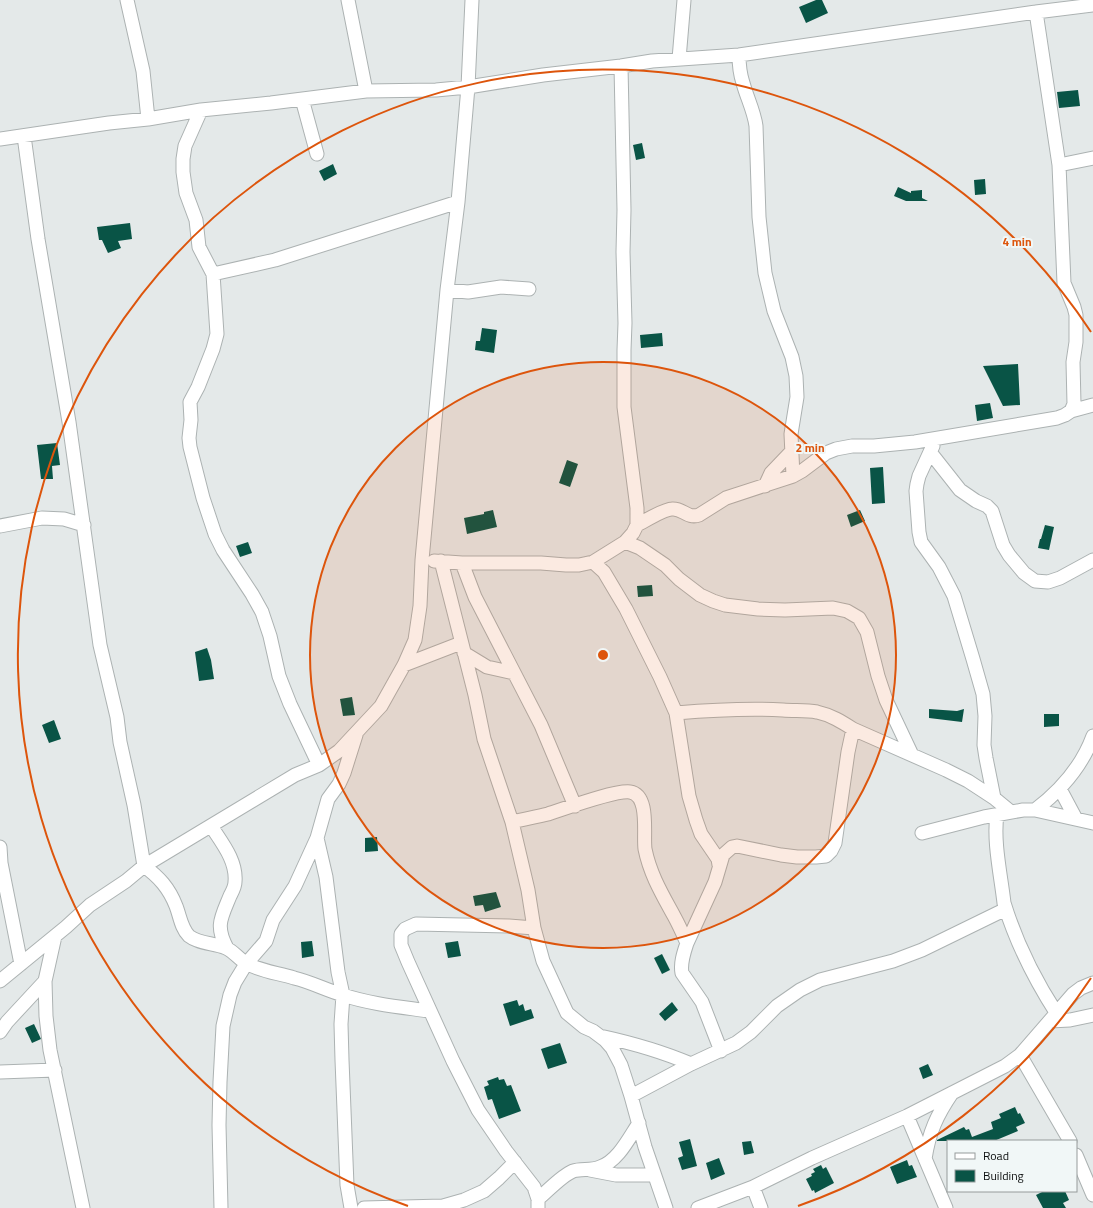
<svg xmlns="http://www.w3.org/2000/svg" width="1093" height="1208" font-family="'Titillium Web',sans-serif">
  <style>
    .building { fill: #095446 }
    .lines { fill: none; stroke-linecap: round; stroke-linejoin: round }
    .street-casing { stroke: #acb2b2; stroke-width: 15 }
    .street { stroke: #fff; stroke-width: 13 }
    .ring { fill: none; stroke: #dd550c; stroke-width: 2 }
    .centre { fill: #dd550c; stroke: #f1f7f7; stroke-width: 2 }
    .ring-label { font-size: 12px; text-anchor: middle; font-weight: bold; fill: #dd550c; stroke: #f1f7f7; stroke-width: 4; stroke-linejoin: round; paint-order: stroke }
  </style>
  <rect width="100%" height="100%" fill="#e4e9e9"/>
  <path class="building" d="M 816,0 L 822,0 L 828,13 L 806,23 L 799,7 Z
    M 1078,90 L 1080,106 L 1059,108 L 1057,92 Z
    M 642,143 L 645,158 L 636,160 L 633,145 Z
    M 333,164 L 337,174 L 324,181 L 319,171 Z
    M 985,179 L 986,194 L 975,195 L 974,180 Z
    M 898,187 L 911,193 L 911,191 L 922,190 L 922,198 L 928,201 L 906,201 L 894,196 Z
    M 130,223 L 132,239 L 118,241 L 121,248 L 108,253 L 102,240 L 99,240 L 97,227 Z
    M 482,328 L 497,330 L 494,353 L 475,350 L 476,341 L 480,341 Z
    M 662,333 L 663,346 L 641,348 L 640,335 Z
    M 1018,364 L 1020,405 L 1003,406 L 983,366 Z
    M 990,403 L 993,418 L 977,421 L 975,405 Z
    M 57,443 L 60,465 L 52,466 L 53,479 L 41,479 L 37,445 Z
    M 567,460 L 578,464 L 570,487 L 559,483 Z
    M 883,467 L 885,503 L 872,504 L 870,468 Z
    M 493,510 L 497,527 L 467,534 L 464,518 L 484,514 L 484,512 Z
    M 860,510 L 865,521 L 851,527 L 847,515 Z
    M 1045,525 L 1054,527 L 1049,550 L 1038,548 L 1040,539 L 1041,539 Z
    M 248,542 L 252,553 L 240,557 L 236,546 Z
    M 652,585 L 653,596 L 638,597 L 637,586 Z
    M 207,648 L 211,660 L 214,679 L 199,681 L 195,652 Z
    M 352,697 L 355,715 L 343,716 L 340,699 Z
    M 929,709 L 957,711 L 964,709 L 962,722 L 929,718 Z
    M 1044,714 L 1059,714 L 1059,726 L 1044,727 Z
    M 54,720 L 61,739 L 49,743 L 42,725 Z
    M 377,837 L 378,851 L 365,852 L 365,838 Z
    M 496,892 L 501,907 L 485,912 L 483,905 L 475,906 L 473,896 Z
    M 312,941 L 314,956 L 302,958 L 301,942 Z
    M 458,941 L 461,956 L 448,958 L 445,943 Z
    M 662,954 L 670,970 L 662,974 L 654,958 Z
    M 517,1000 L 519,1006 L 523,1004 L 525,1011 L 531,1009 L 534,1018 L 510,1026 L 503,1004 Z
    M 672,1002 L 678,1010 L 665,1021 L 659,1014 Z
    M 34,1024 L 41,1039 L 32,1043 L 25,1028 Z
    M 560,1043 L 567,1063 L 548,1069 L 541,1049 Z
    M 928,1064 L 933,1075 L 923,1079 L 919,1068 Z
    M 498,1077 L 499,1080 L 504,1079 L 507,1086 L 511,1085 L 521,1111 L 499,1119 L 492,1099 L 488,1100 L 484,1087 L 489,1085 L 487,1081 Z
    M 1015,1107 L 1018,1114 L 1020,1113 L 1025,1123 L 1016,1127 L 1018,1131 L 994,1141 L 937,1141 L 937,1140 L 964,1127 L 966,1130 L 969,1129 L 972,1137 L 993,1129 L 991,1122 L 1001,1118 L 999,1114 Z
    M 690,1139 L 697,1166 L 682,1170 L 678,1158 L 683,1156 L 679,1142 Z
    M 751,1141 L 754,1153 L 744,1155 L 742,1142 Z
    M 719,1158 L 725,1174 L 711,1180 L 706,1163 Z
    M 907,1160 L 909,1166 L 912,1165 L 917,1177 L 897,1184 L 890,1167 Z
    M 821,1165 L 823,1169 L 826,1167 L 834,1183 L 815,1193 L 814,1190 L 812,1191 L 806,1179 L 812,1176 L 811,1174 L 815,1172 L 813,1169 Z
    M 1044,1191 L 1065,1191 L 1069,1200 L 1063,1203 L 1066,1208 L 1043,1208 L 1036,1195 Z"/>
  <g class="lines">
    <g class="street-casing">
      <path id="street" d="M 127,0 L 143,71 L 148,119
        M 348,0 L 366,91
        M 739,55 C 739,65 740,74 743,83 C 747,98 754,111 756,126 L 759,217 L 765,273 L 774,311 L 792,357 L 796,376 L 797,397 L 791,434 L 793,476
        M 679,59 L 684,0
        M 302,99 L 317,154
        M 201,110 L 185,146 L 183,159 L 183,172 L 186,193 L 196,220 L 199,247 L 213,274 L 217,334 L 213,349 L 198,387 L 190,402 L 191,420 L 189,438 L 190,447 L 203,498 L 215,534 L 223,550 L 252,594 L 262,612 L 270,636 L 279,676 L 290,704 L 319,765
        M 24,136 L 38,239 L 69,422 L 100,645 L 117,717 L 120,742 L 134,805 L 144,866 C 159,877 169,888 176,906 C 180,916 181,928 189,936 C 199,944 215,943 226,948 C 235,952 240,961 248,964 C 263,972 279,973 294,978 C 311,982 326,990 343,995 C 370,1004 401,1007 429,1011
        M 0,139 L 109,123 L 148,119 L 201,110 L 271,103 L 366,91 L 436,90 L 468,87 L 543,75 L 621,66 L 652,61 L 739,55 L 1036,12 L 1093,5
        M 1059,165 L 1093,158
        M 213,274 L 275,260 L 458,202
        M 447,290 L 468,292 L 501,287 L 529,289
        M 1071,411 L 1093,405
        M 933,446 L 930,452 L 960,490 L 976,501 L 987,506 L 992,511 L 1003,545 L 1009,555 L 1024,573 L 1035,581 L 1048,582 L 1060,578 L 1093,560
        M 930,452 L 919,476 L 917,484 L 916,491 L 919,532 L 921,542 L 939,567 L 954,596 L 973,659 L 983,694 L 985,716 L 984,745 L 986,758 L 994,798
        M 765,486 L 771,473 L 792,451
        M 637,525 C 645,521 664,509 672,509 C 683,508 687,519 699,515 L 726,498 L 793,476 L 802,471 L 826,453 L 836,449 L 852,446 L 874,446 L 915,442 L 1057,418 L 1065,415 L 1071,411 L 1074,404 L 1073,362 L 1076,342 L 1076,315 L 1074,307 L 1064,283 L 1059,165 L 1036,12
        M 0,526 L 42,518 L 64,519 L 84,525
        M 625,542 L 640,548 L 665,565 L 679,579 L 700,595 L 713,601 L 725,605 L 758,609 L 785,610 L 833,608 L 847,611 L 859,618 L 867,632 L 878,676 L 886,700 L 912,755
        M 434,561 L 462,563 L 541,563 L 566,565 L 579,565 L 593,562 L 625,542 L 633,533 L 637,525 L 637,508 L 624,407 L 624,350 L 625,323 L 623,252 L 624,210 L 621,66
        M 441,561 L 475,695 L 484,739 L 512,822 L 528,890 L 534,928 L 543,961 L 567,1013 L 584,1027 L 593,1031 L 605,1040 L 612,1048 L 621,1065 L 631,1096 L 645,1147 L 666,1208
        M 593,562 L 604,572 L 626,609 L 660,677 L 676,713 L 689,796 L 696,820 L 701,834 L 718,859 L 719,865
        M 462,563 L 475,597 L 541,725 L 575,806
        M 464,653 L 487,667 L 514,673
        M 404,665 L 461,643
        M 676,713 C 712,710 747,708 783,710 C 794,711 806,710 817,712 C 831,715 842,722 853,729 L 946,770 L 968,781 L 994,798 L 1011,812
        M 1060,789 L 1076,819
        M 1035,810 C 1060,791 1082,766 1093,736
        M 997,815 C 993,841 1001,876 1004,903 C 1016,942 1035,980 1057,1014
        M 512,822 C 524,819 536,817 548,814 C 564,809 615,790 630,792 C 650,795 643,834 645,849 C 650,874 662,894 674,916 C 679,925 683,934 687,943
        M 211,826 C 222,843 237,861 235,882 C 235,887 232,892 230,896 C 221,918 215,926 227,948
        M 922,833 L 984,817 L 1023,810 L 1035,810 L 1093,823
        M 317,838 L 326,877 L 338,972 L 343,995 L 341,1024 L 342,1060 L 347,1185 L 351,1208
        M 0,847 L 1,863 L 21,964
        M 534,928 L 509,926 L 416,924 L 405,929 L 401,934 L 401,945 L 408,962 L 453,1061 L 478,1110 L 506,1151 L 534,1187 L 538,1199 L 538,1208
        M 55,936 L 45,981 L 46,1016 L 50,1050 L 83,1208
        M 0,981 L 66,927 L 90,905 L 126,881 L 144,866 L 295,775 L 319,765 L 339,751 L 381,706 L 404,665 L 415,640 L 420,606 L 422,560 L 447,290 L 458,202 L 468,87 L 472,0
        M 1050,1021 L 1070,1020 L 1093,1015
        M 0,1032 L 7,1022 L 45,981
        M 600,1036 C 632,1043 661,1051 691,1064
        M 721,1051 L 702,1002 L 682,973 C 680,963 684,952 687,943 L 715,882 L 723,855 L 732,847 L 737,846 L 781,855 L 797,857 L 816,857 L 826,856 L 831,851 L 835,843 L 848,752 L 853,729
        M 1020,1055 L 1070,1141
        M 0,1072 L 55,1070
        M 631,1096 L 691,1064 L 736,1043 L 751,1032 L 777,1006 L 800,990 L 820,980 L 893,961 L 922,950 L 1006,909
        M 907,1116 L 946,1208
        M 1076,1155 L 1093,1195
        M 925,1159 C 929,1132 937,1115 952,1093
        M 590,1170 L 616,1175 L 654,1175
        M 753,1187 L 761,1208
        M 538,1199 C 548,1191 561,1176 573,1171 C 581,1168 591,1171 600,1167 C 618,1161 629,1138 639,1123
        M 221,1208 L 219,1125 L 220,1082 L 223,1026 L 230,995 L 235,982 L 246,964 L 266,941 L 273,920 L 295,886 L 317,838 L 328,799 L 339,784 L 344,773 L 356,735
        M 364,1208 L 443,1206 L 464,1200 L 484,1191 L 499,1178 L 515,1162
        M 698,1208 L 753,1187 L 812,1158 L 907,1116 L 1005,1066 L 1020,1055 L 1073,994 L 1081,988 L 1093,983"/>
    </g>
    <use href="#street" class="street"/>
  </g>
  <circle cx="603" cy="655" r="293" fill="#dd550c" fill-opacity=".12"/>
  <g class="ring">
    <circle cx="603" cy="655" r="293"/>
    <path d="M1091 978A585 585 0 0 1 798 1206M408 1206A585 585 0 1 1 1091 332"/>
  </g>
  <circle cx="603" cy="655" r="6" class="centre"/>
  <g class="ring-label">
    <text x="1017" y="246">4 min</text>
    <text x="810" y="452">2 min</text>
  </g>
  <rect x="947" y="1140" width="130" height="52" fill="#f1f7f7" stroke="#969b9b"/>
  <rect x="955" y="1153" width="20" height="6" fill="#ffffff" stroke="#969b9b"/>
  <text x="983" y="1160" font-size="12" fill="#0e1010">Road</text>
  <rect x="955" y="1170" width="20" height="12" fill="#095446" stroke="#969b9b"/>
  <text x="983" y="1180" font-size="12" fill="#0e1010">Building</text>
</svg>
